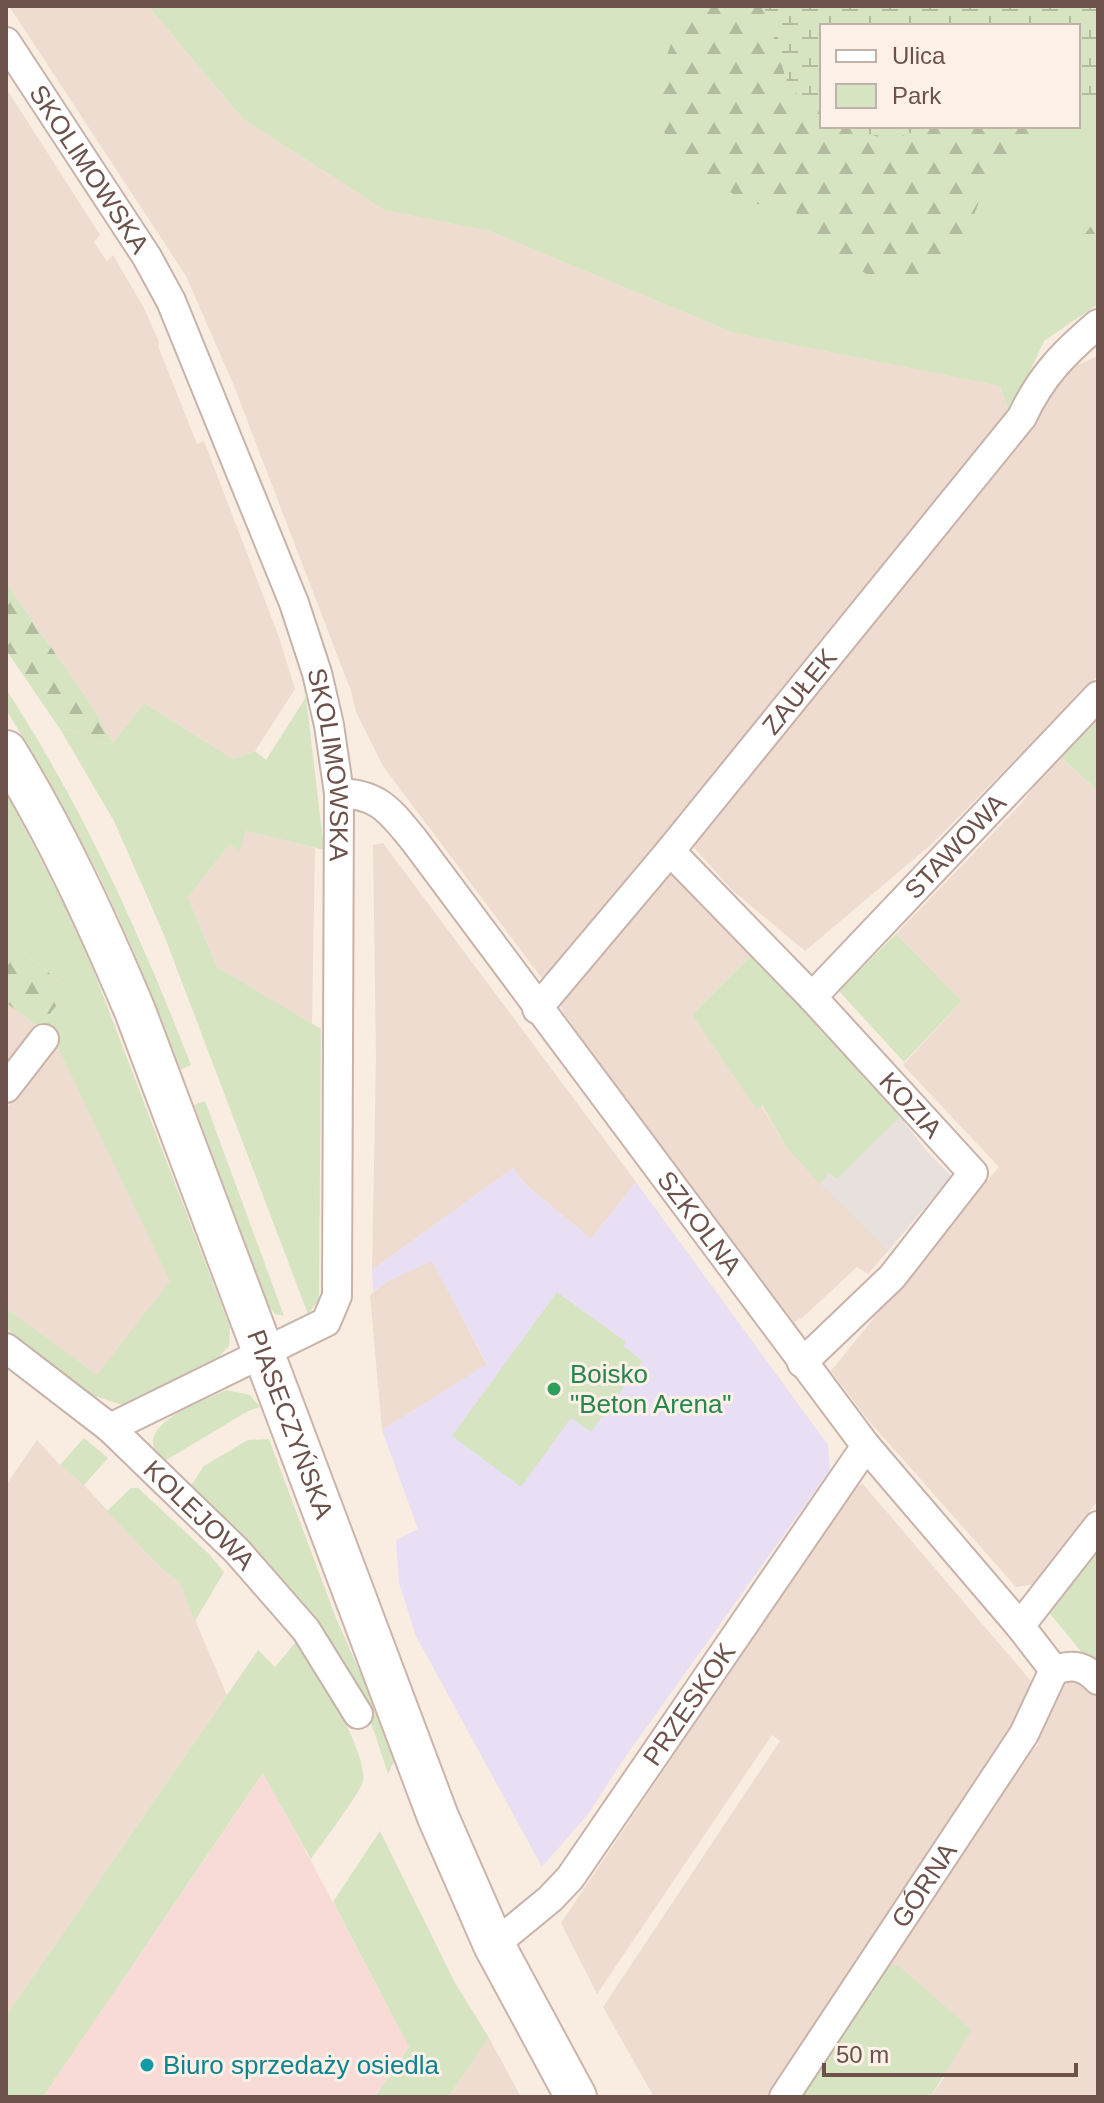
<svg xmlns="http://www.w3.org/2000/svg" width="1104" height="2103" font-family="Helvetica,sans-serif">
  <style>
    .residential { fill: #efdcd1 }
    .commercial { fill: #f8dbd6 }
    .industrial { fill: #e8e0dc }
    .education { fill: #e9dff5 }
    .green { fill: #d6e4c2; fill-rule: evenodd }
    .forest { fill: url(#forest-firs) }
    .wetland { fill: url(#wetland-marsh) }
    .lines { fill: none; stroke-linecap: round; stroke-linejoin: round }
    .minor-casing { stroke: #c8b3aa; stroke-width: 32 }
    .secondary-casing { stroke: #cdb4aa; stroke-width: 44 }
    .minor { stroke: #fff; stroke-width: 28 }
    .secondary { stroke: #fff; stroke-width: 40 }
    .leisure-dot { fill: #2e9e5b; stroke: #fcf0e7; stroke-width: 3 }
    .culture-dot { fill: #0f9aa8; stroke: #fcf0e7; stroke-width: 3 }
    .labels { text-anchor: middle; stroke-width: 6; stroke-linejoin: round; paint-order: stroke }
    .street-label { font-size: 26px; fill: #6d524b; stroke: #fcf0e7 }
    .leisure-label { font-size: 26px; fill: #27864d; stroke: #fcf0e7; text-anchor: start }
    .culture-label { font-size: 26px; fill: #0d838f; stroke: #fcf0e7; text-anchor: start }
  </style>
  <defs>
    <pattern id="forest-firs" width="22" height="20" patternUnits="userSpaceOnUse" patternTransform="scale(2)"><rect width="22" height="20" fill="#d6e4c2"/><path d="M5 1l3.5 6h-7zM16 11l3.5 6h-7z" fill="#b2bba0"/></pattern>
    <pattern id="wetland-marsh" width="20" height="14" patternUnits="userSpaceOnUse" patternTransform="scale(2)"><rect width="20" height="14" fill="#d6e4c2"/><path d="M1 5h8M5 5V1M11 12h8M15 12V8" fill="none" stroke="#b2bba0"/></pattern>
  </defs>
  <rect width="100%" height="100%" fill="#f9ece1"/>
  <path class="residential" d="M 9,6 L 148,6 L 243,119 L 384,210 L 489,231 L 734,333 L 1000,386 L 1010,415 L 648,861 L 543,980 L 383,766 L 356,712 L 351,691 L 234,386 L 186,276 Z
    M 6,88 L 100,235 L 94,242 L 107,261 L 113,255 L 144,308 L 159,342 L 158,346 L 197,444 L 204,441 L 279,637 L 295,689 L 255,751 L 233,759 L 144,703 L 113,743 L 90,703 L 6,583 Z
    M 1098,356 L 1098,675 L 933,843 L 805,951 L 732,890 L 690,843 L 1038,419 L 1056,374 Z
    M 1058,755 L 1098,791 L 1098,1500 L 1037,1584 L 1016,1587 L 868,1420 L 831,1371 L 944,1231 L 999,1167 L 903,1065 L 962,1001 L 896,934 L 1020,805 Z
    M 246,831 L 315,848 L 312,1024 L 217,967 L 188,897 L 230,844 L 240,851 Z
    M 383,843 L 636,1182 L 591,1239 L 526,1185 L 513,1168 L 372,1270 L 376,1058 L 373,845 Z
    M 668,870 L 751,956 L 692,1015 L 758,1109 L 761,1105 L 787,1148 L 888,1251 L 868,1274 L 857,1267 L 802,1318 L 794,1322 L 640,1120 L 563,1012 L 559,1002 Z
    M 6,1003 L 39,1027 L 6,1070 Z
    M 56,1044 L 171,1281 L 97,1376 L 6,1308 L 6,1109 Z
    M 432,1260 L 487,1365 L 382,1430 L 370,1295 L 386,1282 Z
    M 37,1440 L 60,1465 L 84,1485 L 161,1568 L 179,1582 L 227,1695 L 6,2016 L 6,1485 Z
    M 862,1483 L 1031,1681 L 1032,1690 L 1009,1744 L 770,2097 L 654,2097 L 603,2007 L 780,1741 L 772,1735 L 597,1994 L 561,1923 L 850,1493 Z
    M 1071,1674 L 1098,1694 L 1098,2097 L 930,2097 L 946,2075 L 879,1966 L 1021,1762 L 1039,1744 L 1036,1734 Z
    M 489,2038 L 521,2097 L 448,2097 Z"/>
  <path class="commercial" d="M 264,1772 L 409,2047 L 375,2097 L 43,2097 Z"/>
  <path class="industrial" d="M 900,1117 L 924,1148 L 951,1176 L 888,1251 L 820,1184 L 829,1173 L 837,1179 Z"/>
  <path class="education" d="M 513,1168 L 526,1185 L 591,1239 L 636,1182 L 828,1445 L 830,1470 L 621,1763 L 589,1813 L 542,1867 L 416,1636 L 399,1583 L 396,1540 L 418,1529 L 382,1430 L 487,1364 L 432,1261 L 386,1282 L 373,1292 L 372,1270 Z"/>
  <path class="green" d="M 148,6 L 1098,6 L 1098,304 L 1044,341 L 1010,415 L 1000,386 L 734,333 L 489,231 L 384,210 L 243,119 ZM 822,26 L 1078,26 L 1078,126 L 822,126 Z
    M 6,689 C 83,807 140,934 191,1065 L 180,1070 L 134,952 L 98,873 L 60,801 L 6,709 Z
    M 306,697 L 324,850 L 246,831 L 240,852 L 230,844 L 188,897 L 217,967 L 321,1029 L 319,1300 L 308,1314 L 164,935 L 114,821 L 60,729 C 80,729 94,746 113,743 L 144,703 L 233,759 L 255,751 L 266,760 Z
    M 1098,714 L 1098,791 L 1058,755 Z
    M 6,792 L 66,908 L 91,964 L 230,1327 L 229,1346 L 213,1363 L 123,1405 L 88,1394 L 6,1328 L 6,1308 L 97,1375 L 170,1281 L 56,1044 L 39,1027 L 70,989 L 6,940 Z
    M 896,934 L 962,1001 L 904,1062 L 839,991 Z
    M 751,956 L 843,1052 L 900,1117 L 837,1179 L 829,1173 L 820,1184 L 787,1148 L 762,1105 L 757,1110 L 692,1015 Z
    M 205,1101 L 284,1316 L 275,1314 L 269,1307 L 194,1105 Z
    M 557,1292 L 626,1342 L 623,1346 L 643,1361 L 591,1432 L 571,1418 L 521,1487 L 452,1436 Z
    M 227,1390 L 250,1395 L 260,1407 L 248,1411 L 163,1462 C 126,1426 203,1401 227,1390 Z
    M 84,1438 L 108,1458 L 84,1485 L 60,1465 Z
    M 269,1439 L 336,1618 L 397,1755 L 388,1774 L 374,1731 L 350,1679 L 190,1487 L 204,1466 L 248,1440 Z
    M 131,1488 L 138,1488 L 209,1554 L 224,1572 L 195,1621 L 179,1582 L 161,1568 L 107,1511 Z
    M 1098,1539 L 1098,1663 L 1084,1655 L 1047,1610 Z
    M 295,1643 C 315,1663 368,1753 363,1781 C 361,1792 320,1846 311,1859 L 263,1773 L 43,2097 L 6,2097 L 6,2016 L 258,1650 L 275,1667 Z
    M 380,1831 L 454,1981 L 489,2038 L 448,2097 L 375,2097 L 409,2047 L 333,1902 Z
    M 898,1965 L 972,2030 L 930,2097 L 794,2097 L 879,1966 Z"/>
  <path class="forest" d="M 684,6 L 764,6 L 789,88 L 822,112 L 822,126 L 840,126 L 890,140 L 931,126 L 1056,126 L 979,202 L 966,236 L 948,263 L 913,281 L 870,276 L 820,246 L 795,211 L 747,202 L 688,167 L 660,126 L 654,93 Z
    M 1098,217 L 1098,258 L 1088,258 L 1078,243 Z
    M 6,583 L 90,703 L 113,743 C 94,746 80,729 60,729 L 6,650 Z
    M 6,940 L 70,989 L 39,1027 L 6,1003 Z"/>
  <path class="wetland" d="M 764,6 L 1098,6 L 1098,118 L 1078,91 L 1078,26 L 822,26 L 822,112 L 789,88 Z
    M 840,126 L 931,126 L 890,140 Z"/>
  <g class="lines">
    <g class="minor-casing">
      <g id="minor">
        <path id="s1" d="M 6,42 L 147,257 L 171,301 L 294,603 L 317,673 L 329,725 L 339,793 L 337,1296 L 326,1322 L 110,1428"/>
        <path id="s2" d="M 339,793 C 379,794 390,811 414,840 L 866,1446 L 1020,1626 L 1054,1670"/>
        <path id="s3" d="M 670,851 L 812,997 L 973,1173 L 892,1277 L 802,1363"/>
        <path id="s4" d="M 812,997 L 1098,696"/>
        <path id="s5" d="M 537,1009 L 670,851 L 1022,417 C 1041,376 1064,353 1098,324"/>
        <path d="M 6,1088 L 44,1039"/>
        <path id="s6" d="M 6,1348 L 110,1428 L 237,1551 L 306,1630 L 358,1714"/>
        <path d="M 1020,1626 L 1098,1526"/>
        <path d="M 1054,1670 C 1073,1664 1083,1665 1098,1680"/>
        <path id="s7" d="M 494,1945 L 550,1899 L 570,1878 L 866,1446"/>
        <path id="s8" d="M 784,2097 L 1024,1734 L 1054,1670"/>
      </g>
    </g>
    <g class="secondary-casing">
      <g id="secondary">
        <path id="s9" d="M 6,751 C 57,834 97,921 135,1011 L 438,1817 L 494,1945 L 576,2097"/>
      </g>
    </g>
    <use href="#minor" class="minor"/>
    <use href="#secondary" class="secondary"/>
  </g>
  <circle class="leisure-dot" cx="554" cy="1389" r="8"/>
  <circle class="culture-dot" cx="147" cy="2065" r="8"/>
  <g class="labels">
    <g class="street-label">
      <text dy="9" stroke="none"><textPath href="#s1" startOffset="152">SKOLIMOWSKA</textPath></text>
      <text dy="9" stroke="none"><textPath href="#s5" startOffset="412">ZAUŁEK</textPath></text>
      <text dy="9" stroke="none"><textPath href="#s1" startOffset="800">SKOLIMOWSKA</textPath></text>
      <text dy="9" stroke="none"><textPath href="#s4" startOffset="208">STAWOWA</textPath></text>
      <text dy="9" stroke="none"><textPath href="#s3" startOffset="350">KOZIA</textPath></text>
      <text dy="9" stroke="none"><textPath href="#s2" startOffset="570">SZKOLNA</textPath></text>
      <text dy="9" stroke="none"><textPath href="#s9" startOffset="732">PIASECZYŃSKA</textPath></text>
      <text dy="9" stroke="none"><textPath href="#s6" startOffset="256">KOLEJOWA</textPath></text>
      <text dy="9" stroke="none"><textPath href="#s7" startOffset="312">PRZESKOK</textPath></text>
      <text dy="9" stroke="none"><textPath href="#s8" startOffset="254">GÓRNA</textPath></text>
    </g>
    <g class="leisure-label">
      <text x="570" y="1383">Boisko<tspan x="570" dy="30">"Beton Arena"</tspan></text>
    </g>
    <g class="culture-label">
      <text x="163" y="2074">Biuro sprzedaży osiedla</text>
    </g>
  </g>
  <rect width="1104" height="2103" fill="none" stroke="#6d524b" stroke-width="16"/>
  <rect x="820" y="24" width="260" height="104" fill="#fcf0e7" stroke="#c3b1a9" stroke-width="2"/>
  <rect x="836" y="50" width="40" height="12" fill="#ffffff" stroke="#c3b1a9" stroke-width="2"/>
  <text x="892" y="64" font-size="24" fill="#6d524b">Ulica</text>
  <rect x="836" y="84" width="40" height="24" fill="#d6e4c2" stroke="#c3b1a9" stroke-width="2"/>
  <text x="892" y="104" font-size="24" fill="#6d524b">Park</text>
  <path d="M824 2063v12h252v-12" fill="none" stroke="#6d524b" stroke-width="4"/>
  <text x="836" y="2063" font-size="24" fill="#6d524b" stroke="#fcf0e7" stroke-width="6" paint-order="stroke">50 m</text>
</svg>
